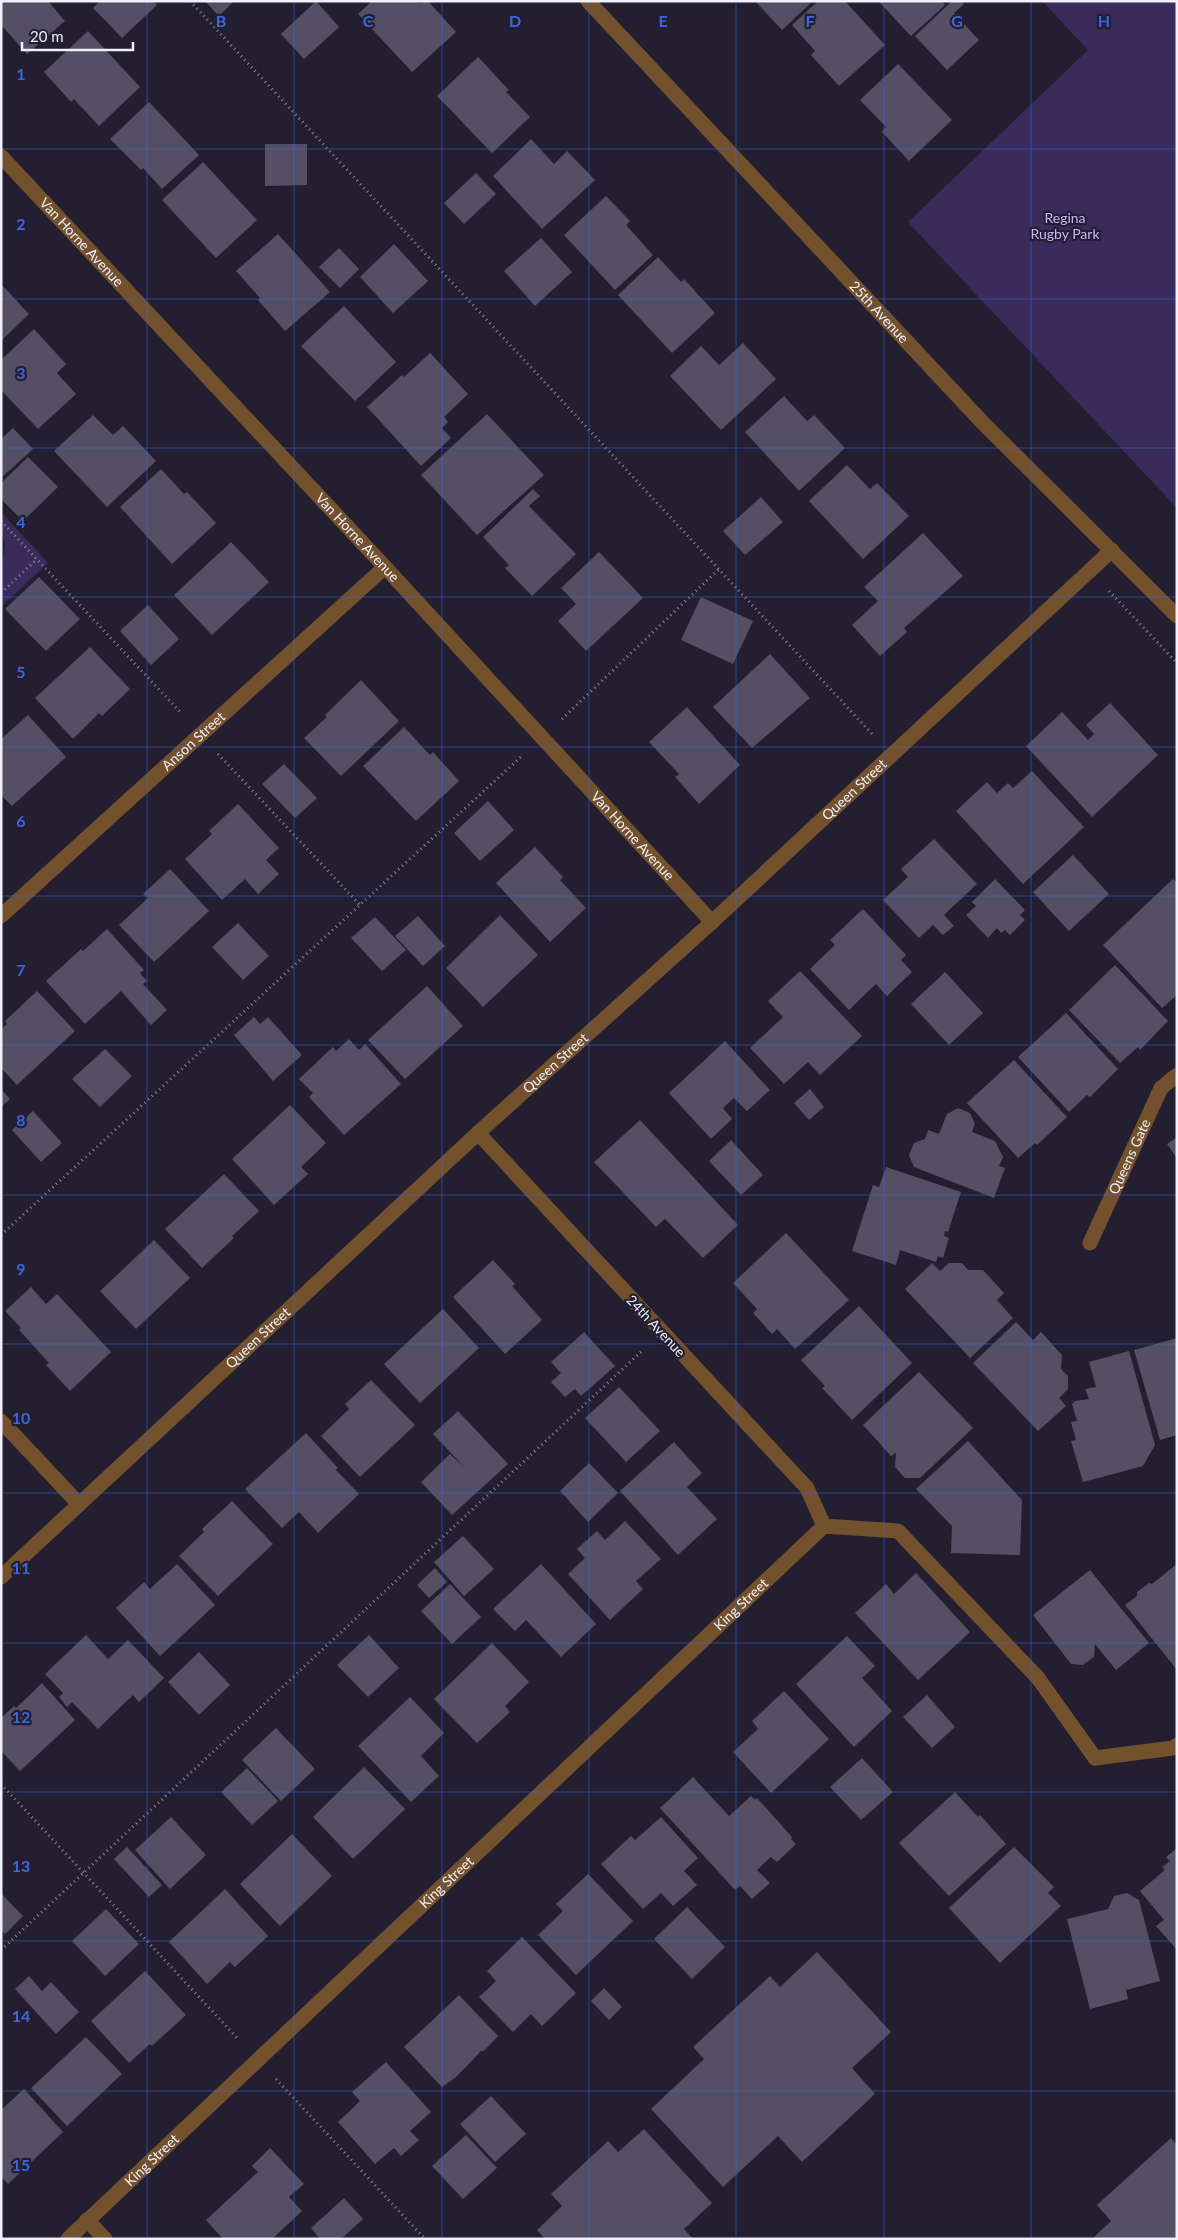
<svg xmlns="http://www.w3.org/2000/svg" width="1178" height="2240" font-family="Lato,sans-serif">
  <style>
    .green { fill: #392c5b }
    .building { fill: #544f64 }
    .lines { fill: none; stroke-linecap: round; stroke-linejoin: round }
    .path { stroke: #8d8a99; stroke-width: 3; stroke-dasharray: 1 4; stroke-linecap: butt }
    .service { stroke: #74512d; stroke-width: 15 }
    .minor { stroke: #74512d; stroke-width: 15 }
    .tertiary { stroke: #74512d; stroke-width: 15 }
    .grid { fill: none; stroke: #3d66dd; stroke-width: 1; stroke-opacity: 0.55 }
    .labels { text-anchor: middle; stroke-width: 4.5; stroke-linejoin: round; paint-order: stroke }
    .park-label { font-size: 14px; fill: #c4b4fa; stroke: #231f31 }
    .street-label { font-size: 14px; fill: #f1effc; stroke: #231f31 }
    .grid-label { font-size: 16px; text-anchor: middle; font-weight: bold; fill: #3d66dd; stroke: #231f31; stroke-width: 4.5; stroke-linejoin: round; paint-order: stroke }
  </style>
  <rect width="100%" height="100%" fill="#231f31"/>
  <path class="green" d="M 1042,1 L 1177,1 L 1177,508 L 908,222 L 1088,50 Z
    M 1,512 L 48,563 L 1,607 L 1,576 L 5,542 L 1,538 Z"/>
  <path class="building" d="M 1,1 L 48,1 L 65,21 L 27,54 L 1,25 Z
    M 100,1 L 153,1 L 157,5 L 122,38 L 93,8 Z
    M 205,1 L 234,1 L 219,16 Z
    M 316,1 L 339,27 L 304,59 L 281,34 Z
    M 372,1 L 418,1 L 420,3 L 428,1 L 456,32 L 412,72 L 358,14 Z
    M 755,1 L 813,1 L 782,30 Z
    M 818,1 L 845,1 L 885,45 L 839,86 L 811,55 L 815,51 L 792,25 Z
    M 882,1 L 942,1 L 945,5 L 911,36 L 880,3 Z
    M 952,1 L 961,1 L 964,4 L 954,13 L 979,40 L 947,70 L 915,36 Z
    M 88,31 L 140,87 L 99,126 L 74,99 L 71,102 L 44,72 Z
    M 478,57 L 509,90 L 506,92 L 530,117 L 492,153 L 437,96 Z
    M 898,64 L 952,120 L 909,161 L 882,132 L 886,127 L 860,100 Z
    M 149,102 L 199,155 L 162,189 L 143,168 L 141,170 L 110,139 Z
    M 531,139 L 554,164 L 567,151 L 595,180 L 542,229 L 493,176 Z
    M 265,144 L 307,144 L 307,185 L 265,186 Z
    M 203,162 L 257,220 L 216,258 L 162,200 Z
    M 476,173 L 496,194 L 464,224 L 444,203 Z
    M 606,196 L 630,221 L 626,225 L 653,255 L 615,290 L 564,235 Z
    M 278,234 L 330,292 L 285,331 L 258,300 L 260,298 L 236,271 Z
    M 541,238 L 572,272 L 535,306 L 504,271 Z
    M 394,244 L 428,281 L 393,313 L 360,277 Z
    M 339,248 L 359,269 L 340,288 L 319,267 Z
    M 658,257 L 681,282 L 684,279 L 715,313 L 672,353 L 618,295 Z
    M 1,284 L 29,314 L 1,341 Z
    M 344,306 L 396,362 L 355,401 L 301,346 Z
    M 34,329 L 66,364 L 57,373 L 76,394 L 38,429 L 1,390 L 1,360 Z
    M 743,343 L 776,379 L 721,430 L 670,376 L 701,346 L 719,365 Z
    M 430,353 L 468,394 L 444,417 L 448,422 L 442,428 L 451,438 L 421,466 L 367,407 L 402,375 L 404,377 Z
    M 784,396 L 807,421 L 814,415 L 845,448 L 799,491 L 745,432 Z
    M 487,414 L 544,475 L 477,535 L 421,475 Z
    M 93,415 L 113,435 L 123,426 L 156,461 L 107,507 L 54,451 Z
    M 13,428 L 33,449 L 1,478 L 1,439 Z
    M 28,457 L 58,487 L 23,521 L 1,499 L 1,483 Z
    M 847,465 L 870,489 L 877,483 L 909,516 L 863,559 L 809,501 Z
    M 161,469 L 184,494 L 187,492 L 216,523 L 172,564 L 120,507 Z
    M 533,489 L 540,496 L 529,506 L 576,554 L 532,596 L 505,568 L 509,565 L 483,537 Z
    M 761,497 L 783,522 L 745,555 L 723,531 Z
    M 923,533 L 963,576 L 904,628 L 907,632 L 880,656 L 852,625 L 878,601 L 864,587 Z
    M 231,542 L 269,582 L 212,635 L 174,595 Z
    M 599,552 L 643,598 L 586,651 L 558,621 L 576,604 L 561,588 Z
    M 39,577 L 80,619 L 46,651 L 5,609 Z
    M 701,597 L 753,621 L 733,664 L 681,640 Z
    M 148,605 L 179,639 L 151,665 L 120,631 Z
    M 90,647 L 130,689 L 102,716 L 99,713 L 73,739 L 35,698 Z
    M 770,654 L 810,698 L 752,748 L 713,707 Z
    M 361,680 L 399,721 L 341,776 L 304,738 L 327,717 L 325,715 Z
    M 1110,703 L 1158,755 L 1092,817 L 1026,746 L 1062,712 L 1088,740 L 1094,734 L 1086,725 Z
    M 687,707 L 740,765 L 699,804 L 675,777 L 679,774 L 649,742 Z
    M 28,715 L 66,757 L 12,806 L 1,795 L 1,739 Z
    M 404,727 L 430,755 L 433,752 L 459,781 L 416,821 L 363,766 Z
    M 284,764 L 317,798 L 295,818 L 262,784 Z
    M 1032,771 L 1084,827 L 1023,884 L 956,811 L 987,782 L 997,793 L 1008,783 L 1013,788 Z
    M 488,801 L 514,830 L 480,861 L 454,833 Z
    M 238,804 L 279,848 L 266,860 L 279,874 L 258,894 L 245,879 L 222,900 L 185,859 L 212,834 L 209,831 Z
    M 934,839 L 977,884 L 944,915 L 954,926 L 943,935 L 933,925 L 919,938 L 883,900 L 908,877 L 901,869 Z
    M 535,847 L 563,877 L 560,880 L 586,908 L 550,942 L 496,883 Z
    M 1073,855 L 1109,894 L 1069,931 L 1033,892 Z
    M 170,869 L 209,911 L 154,962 L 119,925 L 148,898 L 143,894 Z
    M 995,879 L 1025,910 L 1020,915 L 1025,920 L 1010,935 L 1005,930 L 1001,933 L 997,928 L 988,938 L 966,915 L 976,906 L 972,902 Z
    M 1173,879 L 1177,883 L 1177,995 L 1162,1008 L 1103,945 Z
    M 863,909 L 906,955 L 901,960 L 912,972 L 887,996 L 876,984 L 849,1010 L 810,969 L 835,945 L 830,940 Z
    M 500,915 L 538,955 L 483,1007 L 446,968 Z
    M 418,916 L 445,946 L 423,966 L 395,936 Z
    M 375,917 L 406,950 L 382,971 L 351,938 Z
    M 238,923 L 269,956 L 243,980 L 212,947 Z
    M 107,929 L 144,970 L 140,973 L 147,981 L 143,984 L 167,1010 L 151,1025 L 121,991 L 85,1024 L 46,981 L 81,949 L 83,951 Z
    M 1115,965 L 1168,1021 L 1140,1050 L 1138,1047 L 1120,1063 L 1069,1010 Z
    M 800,971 L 862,1036 L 820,1075 L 808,1062 L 784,1084 L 750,1048 L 783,1017 L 768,1001 Z
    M 945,972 L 983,1013 L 949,1045 L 911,1004 Z
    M 427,986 L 463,1026 L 405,1079 L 368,1040 Z
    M 37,991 L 75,1031 L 17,1085 L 1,1068 L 1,1029 L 7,1024 L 5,1021 Z
    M 1066,1013 L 1118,1069 L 1090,1097 L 1087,1095 L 1069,1112 L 1018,1057 Z
    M 254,1017 L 260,1024 L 268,1017 L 302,1055 L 273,1081 L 234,1035 Z
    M 349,1039 L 359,1050 L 365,1044 L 401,1084 L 344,1135 L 309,1097 L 313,1093 L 299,1079 L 333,1047 L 336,1051 Z
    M 725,1041 L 770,1090 L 747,1111 L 734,1098 L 723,1108 L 732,1119 L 711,1139 L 669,1093 Z
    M 105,1049 L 132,1076 L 100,1107 L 72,1079 Z
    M 1014,1060 L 1067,1117 L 1037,1145 L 1035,1143 L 1018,1158 L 967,1103 Z
    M 1,1089 L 10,1099 L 1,1107 Z
    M 810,1089 L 824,1107 L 809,1120 L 794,1103 Z
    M 290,1105 L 326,1143 L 301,1167 L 308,1174 L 274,1205 L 232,1159 Z
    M 958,1108 L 970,1113 L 975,1124 L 972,1132 L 995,1141 L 1003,1157 L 999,1166 L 1005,1168 L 994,1198 L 914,1167 L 909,1155 L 914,1143 L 925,1139 L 928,1130 L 939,1134 L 947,1114 Z
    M 33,1111 L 62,1143 L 41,1162 L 12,1130 Z
    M 640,1120 L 738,1225 L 703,1258 L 665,1219 L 656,1227 L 594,1162 Z
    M 1177,1137 L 1177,1158 L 1167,1144 Z
    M 731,1140 L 763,1175 L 741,1195 L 709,1161 Z
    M 886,1167 L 961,1192 L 948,1232 L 945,1231 L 944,1236 L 949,1238 L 943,1258 L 938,1256 L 936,1262 L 900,1250 L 896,1265 L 852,1251 L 873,1185 L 879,1187 Z
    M 224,1174 L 259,1211 L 232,1236 L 234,1238 L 202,1268 L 165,1229 Z
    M 786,1233 L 849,1300 L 795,1349 L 777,1329 L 772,1334 L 753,1313 L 757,1309 L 733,1283 Z
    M 154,1240 L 190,1278 L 136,1329 L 100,1291 Z
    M 493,1260 L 515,1284 L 512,1286 L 542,1320 L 505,1354 L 453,1297 Z
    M 932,1263 L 940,1271 L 949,1263 L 962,1263 L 968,1270 L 983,1270 L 1004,1293 L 997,1300 L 1013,1318 L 970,1358 L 905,1289 Z
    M 31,1287 L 46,1304 L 57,1294 L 111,1352 L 70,1391 L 46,1365 L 49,1363 L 19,1330 L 21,1328 L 5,1311 Z
    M 859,1306 L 912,1363 L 852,1420 L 822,1388 L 825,1386 L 801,1360 Z
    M 443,1309 L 479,1348 L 420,1403 L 384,1364 Z
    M 1016,1322 L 1033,1340 L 1041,1332 L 1062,1355 L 1061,1369 L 1068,1376 L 1068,1389 L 1059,1398 L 1066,1406 L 1038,1431 L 973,1363 Z
    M 584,1332 L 615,1366 L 581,1396 L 575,1389 L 565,1397 L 551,1382 L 561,1373 L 551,1362 Z
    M 1177,1338 L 1177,1435 L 1160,1440 L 1134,1350 Z
    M 1129,1351 L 1155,1445 L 1143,1466 L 1083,1482 L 1071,1441 L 1076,1440 L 1071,1422 L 1077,1421 L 1072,1404 L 1075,1401 L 1089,1399 L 1085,1389 L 1096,1387 L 1089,1362 Z
    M 919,1372 L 973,1428 L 920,1478 L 905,1478 L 895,1467 L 896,1453 L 891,1456 L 863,1425 Z
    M 371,1380 L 415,1425 L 360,1477 L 321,1436 L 349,1409 L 345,1404 Z
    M 619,1387 L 660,1431 L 626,1462 L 585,1418 Z
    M 458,1411 L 508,1464 L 452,1515 L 421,1482 L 450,1454 L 466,1469 L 433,1434 Z
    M 306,1433 L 338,1468 L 336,1470 L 359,1494 L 318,1533 L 299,1512 L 282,1528 L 245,1489 Z
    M 968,1441 L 1022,1500 L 1020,1555 L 951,1553 L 952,1526 L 916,1489 Z
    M 674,1442 L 702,1473 L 687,1487 L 717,1519 L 678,1555 L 620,1491 Z
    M 589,1463 L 618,1493 L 588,1522 L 560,1491 Z
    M 232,1501 L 273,1544 L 218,1596 L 179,1556 L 204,1532 L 202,1529 Z
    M 625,1521 L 661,1559 L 636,1581 L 643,1589 L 610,1620 L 568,1574 L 585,1558 L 577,1549 L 597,1531 L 605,1540 Z
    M 463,1536 L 494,1569 L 464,1596 L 434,1562 Z
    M 177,1564 L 215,1605 L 160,1656 L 116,1608 L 144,1582 L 150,1589 Z
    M 541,1564 L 596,1624 L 561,1657 L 526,1620 L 515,1631 L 493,1609 Z
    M 1177,1564 L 1177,1670 L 1125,1605 L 1137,1596 L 1137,1592 L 1149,1583 L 1152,1584 Z
    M 435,1568 L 447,1582 L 429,1598 L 417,1585 Z
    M 1090,1570 L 1149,1643 L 1116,1670 L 1095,1644 L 1094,1657 L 1083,1665 L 1071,1664 L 1033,1615 Z
    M 916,1573 L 970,1632 L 918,1680 L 855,1613 L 886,1584 L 894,1594 Z
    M 450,1584 L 481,1617 L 452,1644 L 421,1611 Z
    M 86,1635 L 108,1659 L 128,1640 L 164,1678 L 139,1702 L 133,1695 L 98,1729 L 72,1702 L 67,1707 L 59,1697 L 63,1693 L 45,1674 Z
    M 369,1635 L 399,1668 L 368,1697 L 337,1665 Z
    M 847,1636 L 875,1666 L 862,1678 L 892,1711 L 854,1747 L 796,1684 Z
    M 492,1643 L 529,1682 L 505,1706 L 510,1712 L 477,1743 L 434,1699 Z
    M 199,1652 L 230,1685 L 199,1715 L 168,1682 Z
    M 42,1683 L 75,1720 L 20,1771 L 1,1751 L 1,1718 L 14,1706 L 16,1708 Z
    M 784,1691 L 829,1739 L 771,1793 L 733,1752 L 758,1729 L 752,1721 Z
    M 927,1695 L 955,1727 L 932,1748 L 903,1717 Z
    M 410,1697 L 444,1733 L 421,1756 L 439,1776 L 411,1802 L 358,1746 Z
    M 276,1728 L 315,1769 L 281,1801 L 242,1760 Z
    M 862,1758 L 893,1792 L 861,1820 L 830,1787 Z
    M 364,1767 L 405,1809 L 353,1859 L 313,1817 Z
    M 247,1768 L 278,1801 L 252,1825 L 221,1792 Z
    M 693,1777 L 729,1816 L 751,1796 L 755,1800 L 757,1798 L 792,1837 L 791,1839 L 796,1844 L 777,1862 L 771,1857 L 757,1870 L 770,1883 L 752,1899 L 740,1886 L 735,1890 L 660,1808 Z
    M 955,1792 L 978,1817 L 980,1815 L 1006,1844 L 949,1896 L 899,1843 Z
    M 171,1817 L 206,1855 L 170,1889 L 135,1850 Z
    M 661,1817 L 698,1858 L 684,1871 L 697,1885 L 673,1906 L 661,1893 L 643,1909 L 601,1864 L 631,1836 L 635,1840 Z
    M 292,1834 L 332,1876 L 280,1926 L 240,1884 Z
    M 127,1847 L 162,1885 L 149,1897 L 114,1859 Z
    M 1014,1847 L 1054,1887 L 1048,1893 L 1061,1906 L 1000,1963 L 949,1908 Z
    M 1177,1848 L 1177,1950 L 1156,1926 L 1164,1920 L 1140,1891 L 1165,1870 L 1162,1867 L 1170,1861 L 1166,1857 Z
    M 588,1874 L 633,1921 L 576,1975 L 538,1935 L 563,1911 L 556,1904 Z
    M 225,1889 L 268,1936 L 235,1967 L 230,1962 L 207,1984 L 169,1942 Z
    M 1,1893 L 23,1916 L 5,1934 L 1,1931 Z
    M 1127,1893 L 1139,1900 L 1160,1981 L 1126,1990 L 1128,1999 L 1090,2009 L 1067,1919 L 1108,1909 L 1114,1896 Z
    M 687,1907 L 725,1947 L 692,1979 L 654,1939 Z
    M 106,1909 L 139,1944 L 105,1976 L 72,1941 Z
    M 522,1937 L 576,1993 L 542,2026 L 531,2014 L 513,2032 L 479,1997 L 496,1981 L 487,1971 Z
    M 817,1952 L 891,2032 L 852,2068 L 875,2094 L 802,2162 L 778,2136 L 723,2187 L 651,2109 L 704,2059 L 693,2047 L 770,1976 L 780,1987 Z
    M 145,1971 L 186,2015 L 152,2046 L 150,2044 L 129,2063 L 91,2021 Z
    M 29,1976 L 42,1991 L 51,1982 L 79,2012 L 56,2034 L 15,1989 Z
    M 604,1988 L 622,2007 L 609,2020 L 591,2001 Z
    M 459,1995 L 498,2036 L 484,2051 L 481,2051 L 456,2077 L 442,2087 L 404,2047 Z
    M 86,2037 L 122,2074 L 67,2126 L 31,2088 Z
    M 386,2062 L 431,2112 L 410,2131 L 419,2140 L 401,2156 L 394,2148 L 375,2164 L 338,2122 L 360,2101 L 352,2092 Z
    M 24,2089 L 63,2132 L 8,2184 L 1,2177 L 1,2110 Z
    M 491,2096 L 526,2134 L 495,2162 L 460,2124 Z
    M 644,2129 L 712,2203 L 684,2229 L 693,2239 L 545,2239 L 537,2230 L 562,2206 L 551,2194 L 608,2141 L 618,2152 Z
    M 466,2135 L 497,2168 L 463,2199 L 432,2166 Z
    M 1171,2138 L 1177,2145 L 1177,2239 L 1092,2239 L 1111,2221 L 1097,2205 Z
    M 270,2148 L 304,2184 L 289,2197 L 302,2211 L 272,2239 L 223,2239 L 206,2220 L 258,2172 L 252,2166 Z
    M 344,2198 L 363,2219 L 341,2239 L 320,2239 L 311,2228 Z"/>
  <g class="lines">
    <path class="path" d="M 190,1 L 874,736
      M 1,521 L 182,714
      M 1109,591 L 1177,663
      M 1,593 L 37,559
      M 562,719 L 719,569
      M 218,754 L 360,905
      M 1,1235 L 523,755
      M 1,1784 L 239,2040
      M 1,1950 L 643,1350
      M 276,2079 L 425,2239"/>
    <path class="service" d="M 824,1526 L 898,1531 L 1038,1678 L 1095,1758"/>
    <g class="minor">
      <path id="s1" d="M 1,156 L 385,567 L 712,922"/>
      <path id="s2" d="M 1,916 L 385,567"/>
      <path id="s3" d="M 1090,1243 L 1161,1088 L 1177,1075"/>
      <path d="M 1,1421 L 79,1504"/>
      <path id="s4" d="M 1,1577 L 478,1133 L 712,922 L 1112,550"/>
      <path d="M 1095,1758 L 1173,1748 L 1177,1745"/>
      <path d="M 87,2220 L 105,2239"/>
      <path id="s5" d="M 68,2239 L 824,1526 L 807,1488 L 478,1133"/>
    </g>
    <path class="tertiary" id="s6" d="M 588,1 L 983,423 L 1177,616"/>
  </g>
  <path class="grid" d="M 147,1 L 147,2239M 294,1 L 294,2239M 442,1 L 442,2239M 589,1 L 589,2239M 736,1 L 736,2239M 884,1 L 884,2239M 1031,1 L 1031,2239M 1,149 L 1177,149M 1,299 L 1177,299M 1,448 L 1177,448M 1,597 L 1177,597M 1,747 L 1177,747M 1,896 L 1177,896M 1,1045 L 1177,1045M 1,1195 L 1177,1195M 1,1344 L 1177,1344M 1,1493 L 1177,1493M 1,1643 L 1177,1643M 1,1792 L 1177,1792M 1,1941 L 1177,1941M 1,2091 L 1177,2091"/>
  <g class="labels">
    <g class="park-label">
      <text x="1065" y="223">Regina<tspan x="1065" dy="16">Rugby Park</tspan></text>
    </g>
    <g class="street-label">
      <text dy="5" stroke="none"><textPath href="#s1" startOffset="118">Van Horne Avenue</textPath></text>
      <text dy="5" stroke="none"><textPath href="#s6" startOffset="426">25th Avenue</textPath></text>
      <text dy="5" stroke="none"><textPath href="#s1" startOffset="522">Van Horne Avenue</textPath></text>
      <text dy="5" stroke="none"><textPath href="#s2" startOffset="260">Anson Street</textPath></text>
      <text dy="5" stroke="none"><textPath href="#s4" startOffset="1161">Queen Street</textPath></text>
      <text dy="5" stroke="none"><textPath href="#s1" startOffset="928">Van Horne Avenue</textPath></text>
      <text dy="5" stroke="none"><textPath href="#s4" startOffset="756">Queen Street</textPath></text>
      <text dy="5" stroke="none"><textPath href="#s3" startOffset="95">Queens Gate</textPath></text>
      <text transform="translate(656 1326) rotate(47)" y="5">24th Avenue</text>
      <text dy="5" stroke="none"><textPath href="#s4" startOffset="351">Queen Street</textPath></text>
      <text dy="5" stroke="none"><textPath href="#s5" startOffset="925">King Street</textPath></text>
      <text dy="5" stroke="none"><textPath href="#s5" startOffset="520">King Street</textPath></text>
      <text dy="5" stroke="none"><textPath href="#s5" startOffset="115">King Street</textPath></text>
    </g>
  </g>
  <g class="grid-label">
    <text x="221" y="27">B</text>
    <text x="368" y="27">C</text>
    <text x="515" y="27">D</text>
    <text x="663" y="27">E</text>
    <text x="810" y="27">F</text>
    <text x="957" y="27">G</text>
    <text x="1104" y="27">H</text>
    <text x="21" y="80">1</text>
    <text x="21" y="230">2</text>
    <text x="21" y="379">3</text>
    <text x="21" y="528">4</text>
    <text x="21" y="678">5</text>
    <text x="21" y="827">6</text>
    <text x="21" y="976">7</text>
    <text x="21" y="1126">8</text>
    <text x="21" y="1275">9</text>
    <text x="21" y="1424">10</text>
    <text x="21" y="1574">11</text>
    <text x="21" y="1723">12</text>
    <text x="21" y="1872">13</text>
    <text x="21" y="2022">14</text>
    <text x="21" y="2171">15</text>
  </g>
  <rect width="1178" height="2240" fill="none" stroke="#f1effc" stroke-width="5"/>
  <path d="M22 42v8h111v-8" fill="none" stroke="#f1effc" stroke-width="2.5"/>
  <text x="30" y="42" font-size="15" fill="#f1effc" stroke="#231f31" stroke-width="4" paint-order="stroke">20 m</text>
</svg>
